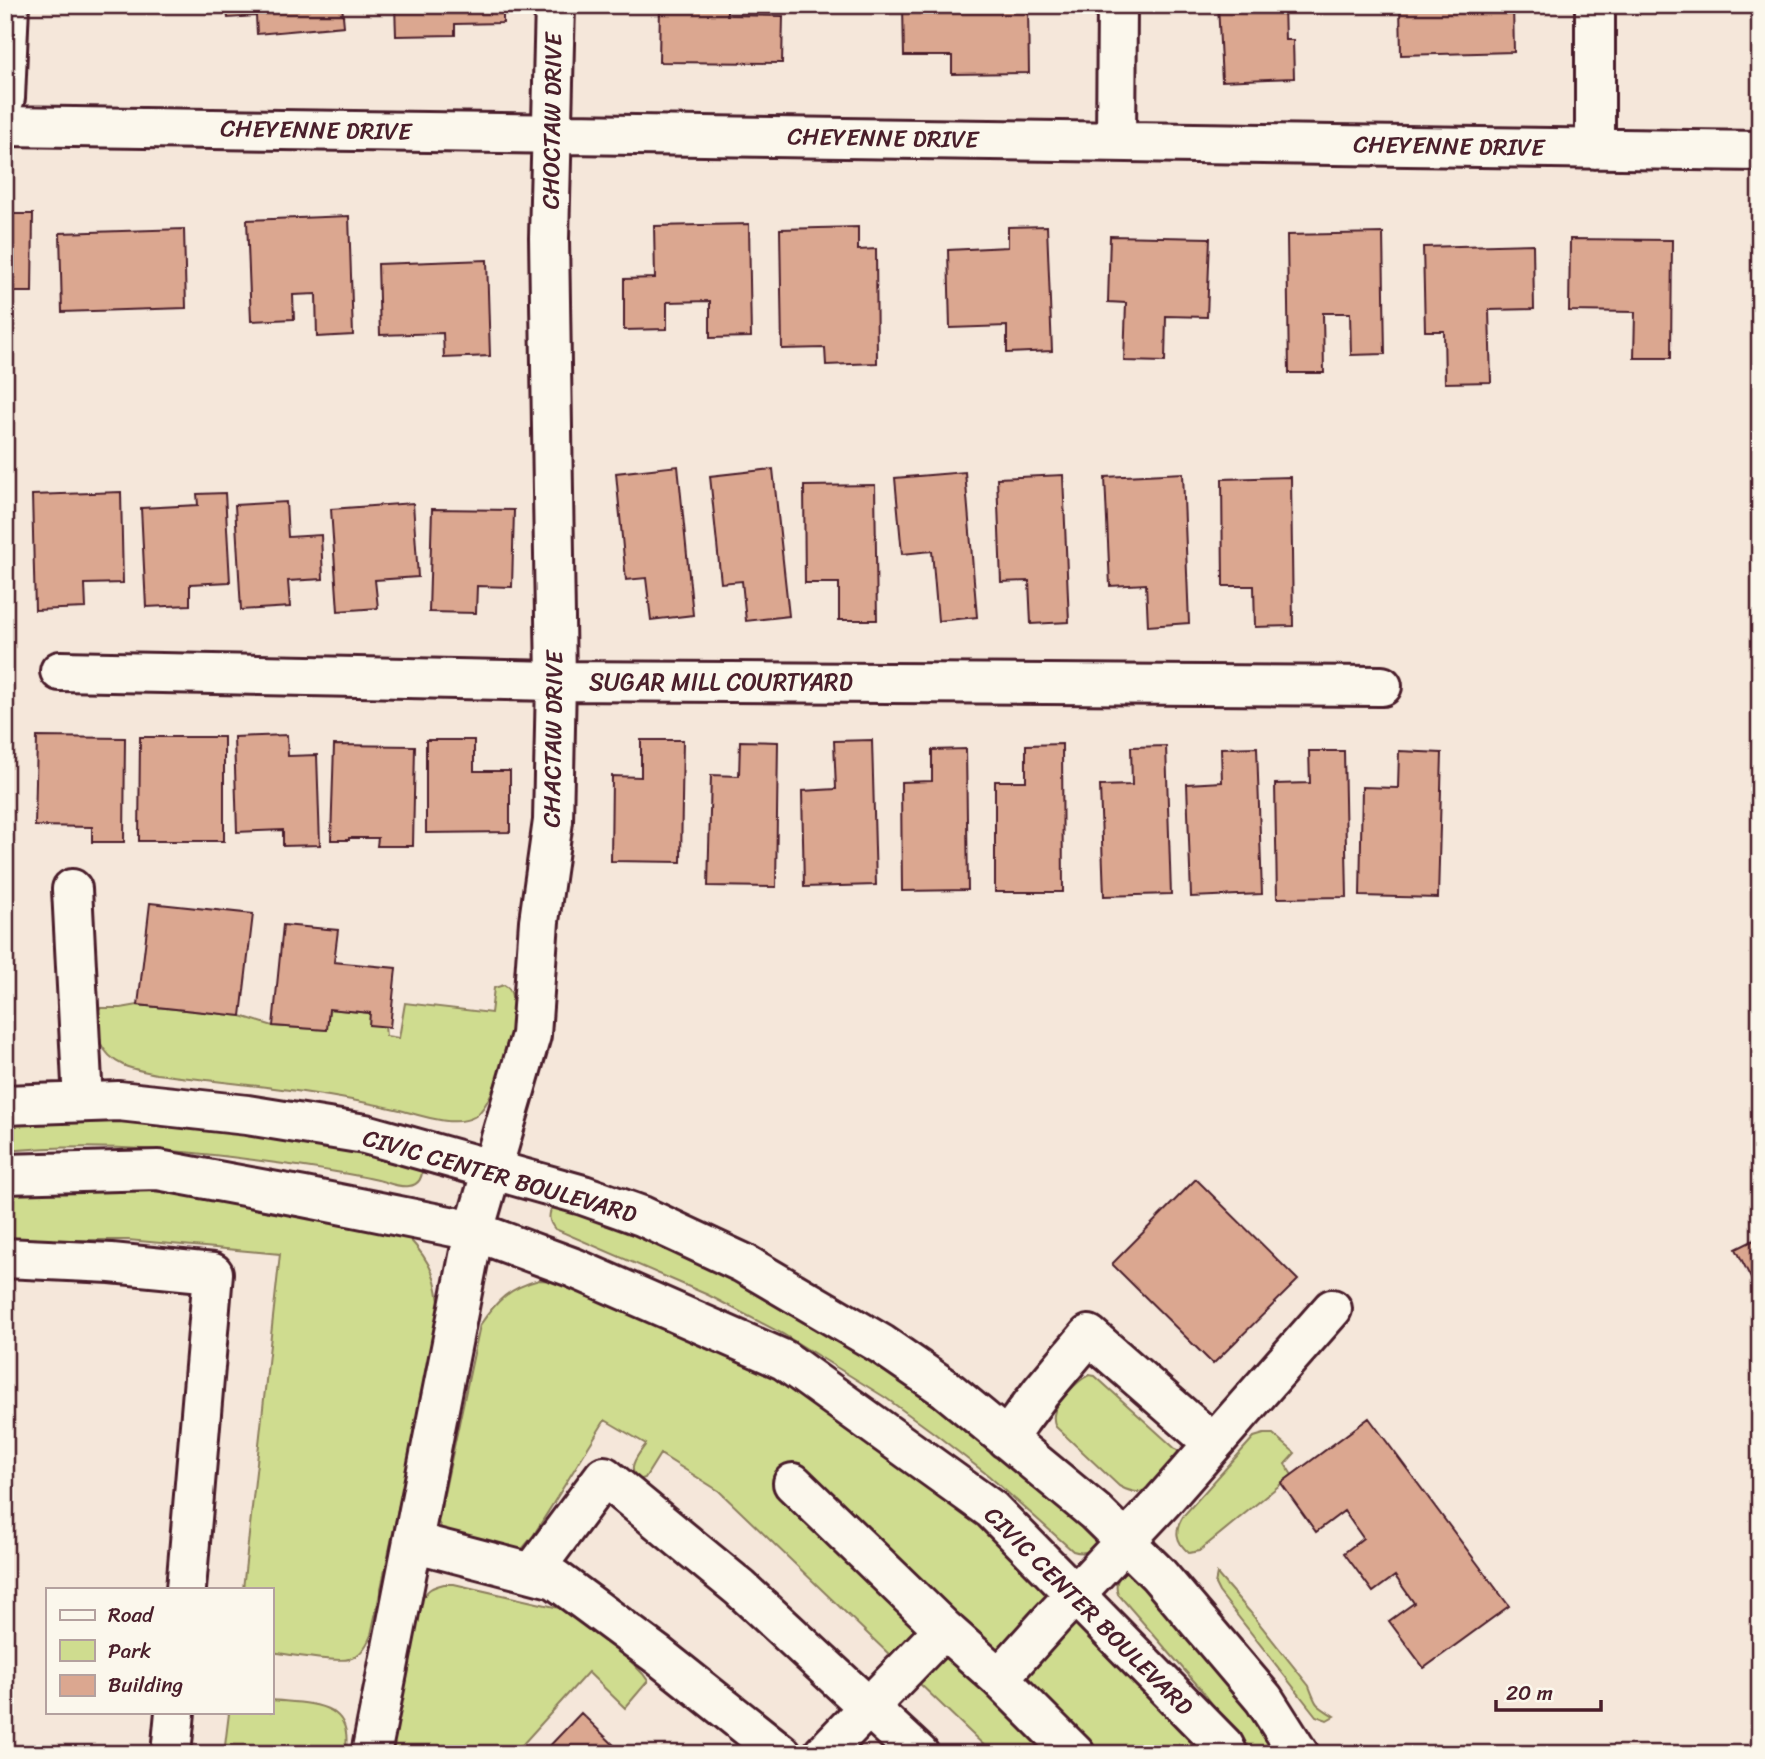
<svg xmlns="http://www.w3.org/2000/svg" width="1765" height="1759" font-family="Sriracha,sans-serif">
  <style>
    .green { fill: #cfdc8f; stroke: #8c7e5d; stroke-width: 2 }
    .building { fill: #dba790; stroke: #4a1f2b; stroke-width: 2 }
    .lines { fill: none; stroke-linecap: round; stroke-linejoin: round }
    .minor-casing { stroke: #4a1f2b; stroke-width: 44 }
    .minor { stroke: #fbf7ec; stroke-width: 38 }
    .labels { text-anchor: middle; stroke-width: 5; stroke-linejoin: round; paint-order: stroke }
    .street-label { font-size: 24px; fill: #4a1f2b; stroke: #fbf7ec }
  </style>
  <rect width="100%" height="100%" fill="#f5e7da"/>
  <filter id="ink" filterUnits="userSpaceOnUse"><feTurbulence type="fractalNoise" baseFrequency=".0143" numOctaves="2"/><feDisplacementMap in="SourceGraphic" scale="14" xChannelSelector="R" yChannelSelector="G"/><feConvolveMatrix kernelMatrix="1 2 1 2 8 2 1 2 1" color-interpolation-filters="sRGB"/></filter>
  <g filter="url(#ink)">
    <path class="green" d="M 504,985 C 515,991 510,999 516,1009 C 509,1035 497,1102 474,1117 C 455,1128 419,1115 400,1110 C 320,1091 238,1084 156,1074 C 145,1071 133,1070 123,1065 C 103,1056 87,1028 100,1008 L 121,1008 L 138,1005 L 241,1016 L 273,1026 L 326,1030 L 329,1009 L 370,1013 L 385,1026 L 386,1036 L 399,1038 L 405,1003 L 491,1013 L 494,988 Z
      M 62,1114 L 299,1134 L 422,1167 C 423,1177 419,1185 409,1186 C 399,1188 387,1182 378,1180 C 352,1174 325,1170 298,1166 C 201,1152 104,1141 5,1151 L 5,1117 Z
      M 122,1187 L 270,1206 L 408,1237 C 432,1263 438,1280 440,1314 L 371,1635 C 367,1645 361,1656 349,1659 C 337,1663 287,1654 271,1652 L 271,1589 L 243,1589 L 280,1254 L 128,1240 L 68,1240 L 5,1243 L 5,1193 Z
      M 553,1205 L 607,1214 L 875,1351 L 1099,1534 C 1096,1548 1089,1556 1073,1551 L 989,1476 L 934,1433 L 886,1398 L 783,1334 L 708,1295 L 555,1229 C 548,1221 548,1215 553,1205 Z
      M 539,1280 L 554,1281 L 739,1356 L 803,1394 L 992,1532 L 1172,1715 L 1202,1754 L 993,1754 L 719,1491 L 660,1454 L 645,1478 L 639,1480 C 625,1469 638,1455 646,1444 L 605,1420 L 533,1536 L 523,1548 L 515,1553 L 449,1541 L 438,1522 L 480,1325 C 497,1300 509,1288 539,1280 Z
      M 1089,1375 L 1095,1376 L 1180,1453 L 1181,1458 C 1174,1464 1167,1471 1160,1478 C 1145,1492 1139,1497 1119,1486 L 1056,1427 C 1054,1422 1053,1420 1054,1415 C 1055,1403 1078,1380 1089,1375 Z
      M 1264,1434 L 1273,1434 L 1295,1453 L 1285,1464 L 1292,1475 L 1199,1551 L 1189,1553 C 1175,1541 1174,1530 1184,1515 L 1254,1437 Z
      M 1136,1569 L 1290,1754 L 1250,1754 L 1200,1688 L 1118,1594 C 1113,1579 1122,1571 1136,1569 Z
      M 1217,1574 L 1250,1612 L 1309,1686 C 1317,1707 1315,1704 1334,1716 L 1327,1720 L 1316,1716 L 1219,1592 L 1215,1584 Z
      M 444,1584 L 454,1584 L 559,1608 L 616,1646 L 643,1674 L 648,1681 L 625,1708 L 588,1672 L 514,1754 L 390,1754 L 422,1600 C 427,1589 432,1587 444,1584 Z
      M 271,1700 C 309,1704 356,1700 345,1754 L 224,1754 L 229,1713 L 225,1712 L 271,1712 Z"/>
    <path class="building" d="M 226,5 L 342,5 L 344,26 L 257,34 L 256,16 L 228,18 Z
      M 395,5 L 503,5 L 503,23 L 455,24 L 455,35 L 396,36 Z
      M 660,5 L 727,5 L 727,15 L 783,16 L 782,63 L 659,62 Z
      M 903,5 L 1028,5 L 1029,73 L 952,74 L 952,56 L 904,56 Z
      M 1218,5 L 1284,5 L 1285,40 L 1293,40 L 1294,78 L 1222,81 Z
      M 1400,5 L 1513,5 L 1514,52 L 1401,55 Z
      M 5,214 L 33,214 L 32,292 L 5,292 Z
      M 349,216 L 353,335 L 317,337 L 316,294 L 293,295 L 294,319 L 251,321 L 247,220 Z
      M 749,224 L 751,337 L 710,338 L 710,301 L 667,302 L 667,329 L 624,330 L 624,279 L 655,278 L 654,226 Z
      M 1047,226 L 1052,351 L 1007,353 L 1007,326 L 950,328 L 948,250 L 1008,247 L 1008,227 Z
      M 858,227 L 858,250 L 876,249 L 877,363 L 826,365 L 825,348 L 782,349 L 780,229 Z
      M 184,229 L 186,308 L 62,312 L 60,233 Z
      M 1383,233 L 1385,354 L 1351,355 L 1350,313 L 1323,313 L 1324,373 L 1289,373 L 1287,235 Z
      M 1110,236 L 1210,238 L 1207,317 L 1166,316 L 1165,362 L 1124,361 L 1126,303 L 1108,302 Z
      M 1570,239 L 1672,240 L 1671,358 L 1634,358 L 1635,312 L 1569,311 Z
      M 1533,244 L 1534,309 L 1489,310 L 1491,382 L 1445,383 L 1444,331 L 1425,331 L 1423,247 Z
      M 487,260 L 490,356 L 444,358 L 443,333 L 380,335 L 378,264 Z
      M 678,466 L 693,615 L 651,620 L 646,578 L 626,580 L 616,473 Z
      M 773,469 L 789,616 L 746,621 L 742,581 L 721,583 L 710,476 Z
      M 965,472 L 977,617 L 938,621 L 932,551 L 902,554 L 895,478 Z
      M 1183,473 L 1189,623 L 1148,626 L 1146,584 L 1110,586 L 1105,477 Z
      M 1063,475 L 1069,622 L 1031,624 L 1029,581 L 1001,582 L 997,478 Z
      M 1291,477 L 1293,626 L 1255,627 L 1254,586 L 1223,586 L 1222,479 Z
      M 875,485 L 877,620 L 839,620 L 839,583 L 805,583 L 804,486 Z
      M 121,492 L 123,583 L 85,584 L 86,608 L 35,610 L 32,495 Z
      M 225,493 L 230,582 L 190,584 L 190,605 L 146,607 L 141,508 L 198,505 L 197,494 Z
      M 286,502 L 288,537 L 321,535 L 323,579 L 288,581 L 290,607 L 241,610 L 235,505 Z
      M 413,503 L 418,577 L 375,580 L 378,608 L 338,611 L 331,509 Z
      M 432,509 L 514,510 L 512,587 L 477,586 L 476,613 L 429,612 Z
      M 287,735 L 288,756 L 317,755 L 320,845 L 283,846 L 283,830 L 237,832 L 234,737 Z
      M 37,737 L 125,738 L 124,842 L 92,842 L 92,827 L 35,826 Z
      M 140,737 L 224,737 L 224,841 L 139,841 Z
      M 426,740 L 474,740 L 474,771 L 510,771 L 510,832 L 426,833 Z
      M 641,740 L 683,740 L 681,862 L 611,861 L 612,776 L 641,777 Z
      M 872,740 L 876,885 L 804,887 L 802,791 L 836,789 L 834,741 Z
      M 740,741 L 778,742 L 776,887 L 708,886 L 711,775 L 739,776 Z
      M 1062,744 L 1063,892 L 995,892 L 995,781 L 1026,781 L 1026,745 Z
      M 334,745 L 415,746 L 413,846 L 377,846 L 378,838 L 349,838 L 349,840 L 331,840 Z
      M 1166,746 L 1171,894 L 1104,896 L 1100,786 L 1132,785 L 1131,747 Z
      M 1257,747 L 1262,894 L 1191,897 L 1187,784 L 1222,782 L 1221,748 Z
      M 966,749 L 968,890 L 902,891 L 901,782 L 932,781 L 932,750 Z
      M 1309,751 L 1344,751 L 1347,897 L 1277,898 L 1275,784 L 1310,783 Z
      M 1399,751 L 1442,753 L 1438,898 L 1360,896 L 1362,787 L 1398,788 Z
      M 150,903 L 253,914 L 241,1016 L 138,1005 Z
      M 283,925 L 338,930 L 334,962 L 396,968 L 390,1027 L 369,1025 L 370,1013 L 329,1009 L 327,1030 L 273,1026 Z
      M 1196,1179 L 1298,1280 L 1213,1364 L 1112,1264 Z
      M 1760,1237 L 1760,1296 L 1736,1249 Z
      M 1369,1418 L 1509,1606 L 1424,1668 L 1389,1621 L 1414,1603 L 1395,1576 L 1373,1592 L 1344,1553 L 1363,1538 L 1344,1511 L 1316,1532 L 1281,1483 Z
      M 581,1713 L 623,1754 L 542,1754 Z"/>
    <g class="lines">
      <g class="minor-casing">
        <path id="minor" d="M 5,98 L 9,5
          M 5,126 L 1760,151
          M 1116,141 L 1117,5
          M 1595,149 L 1595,5
          M 60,671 L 556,681 L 1382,686
          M 72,889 L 83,1102
          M 5,1105 L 119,1101 L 247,1115 L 365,1134 L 583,1195 L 642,1216 L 743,1263 L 881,1344 L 945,1388 L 1095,1512 L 1158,1574 L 1264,1699 L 1299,1754
          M 5,1174 L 158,1170 L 304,1197 L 474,1231 L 574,1268 L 784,1360 L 992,1510 L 1224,1746 L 1228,1754
          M 5,1258 L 111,1263 L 213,1273 L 186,1589
          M 1006,1439 L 1041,1392 L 1089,1335 L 1213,1443
          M 793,1483 L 944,1629 L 999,1678
          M 413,1542 L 555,1579 L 659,1656 L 782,1754
          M 532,1573 L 604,1476 L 740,1588 L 919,1754
          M 171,1754 L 175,1712
          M 371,1754 L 474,1231 L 531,1035 L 539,921 L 553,821 L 556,681 L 549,238 L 555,5
          M 823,1754 L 944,1629
          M 1075,1754 L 999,1678 L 1052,1619 L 1163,1501 L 1332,1309"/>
      </g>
      <use href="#minor" class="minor"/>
    </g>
  </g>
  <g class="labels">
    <g class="street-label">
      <text transform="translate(552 121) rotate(-89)" y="8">CHOCTAW DRIVE</text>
      <text transform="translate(316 130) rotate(1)" y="8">CHEYENNE DRIVE</text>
      <text transform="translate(883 138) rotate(1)" y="8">CHEYENNE DRIVE</text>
      <text transform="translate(1449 146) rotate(1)" y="8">CHEYENNE DRIVE</text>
      <text x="721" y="690">SUGAR MILL COURTYARD</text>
      <text transform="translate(553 739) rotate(-89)" y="8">CHACTAW DRIVE</text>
      <text transform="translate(500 1176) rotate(16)" y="8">CIVIC CENTER BOULEVARD</text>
      <text transform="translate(1089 1611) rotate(45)" y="8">CIVIC CENTER BOULEVARD</text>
    </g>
  </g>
  <rect width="1765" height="1759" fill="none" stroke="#fbf7ec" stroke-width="28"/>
  <rect x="14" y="14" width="1737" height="1731" fill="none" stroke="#4a1f2b" stroke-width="2.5" filter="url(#ink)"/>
  <rect x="46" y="1588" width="228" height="126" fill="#fbf7ec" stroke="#b4a19f" stroke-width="2"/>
  <rect x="60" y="1610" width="35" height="10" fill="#fbf7ec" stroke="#b4a19f" stroke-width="2"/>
  <text x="108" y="1622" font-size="21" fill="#4a1f2b">Road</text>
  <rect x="60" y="1640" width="35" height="21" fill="#cfdc8f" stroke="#b4a19f" stroke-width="2"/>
  <text x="108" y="1658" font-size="21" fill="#4a1f2b">Park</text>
  <rect x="60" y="1675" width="35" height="21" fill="#dba790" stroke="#b4a19f" stroke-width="2"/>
  <text x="108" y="1692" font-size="21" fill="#4a1f2b">Building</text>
  <path d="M1496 1700v10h105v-10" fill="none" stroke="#4a1f2b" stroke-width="3.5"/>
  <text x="1506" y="1700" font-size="21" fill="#4a1f2b" stroke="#fbf7ec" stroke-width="5" paint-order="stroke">20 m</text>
</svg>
